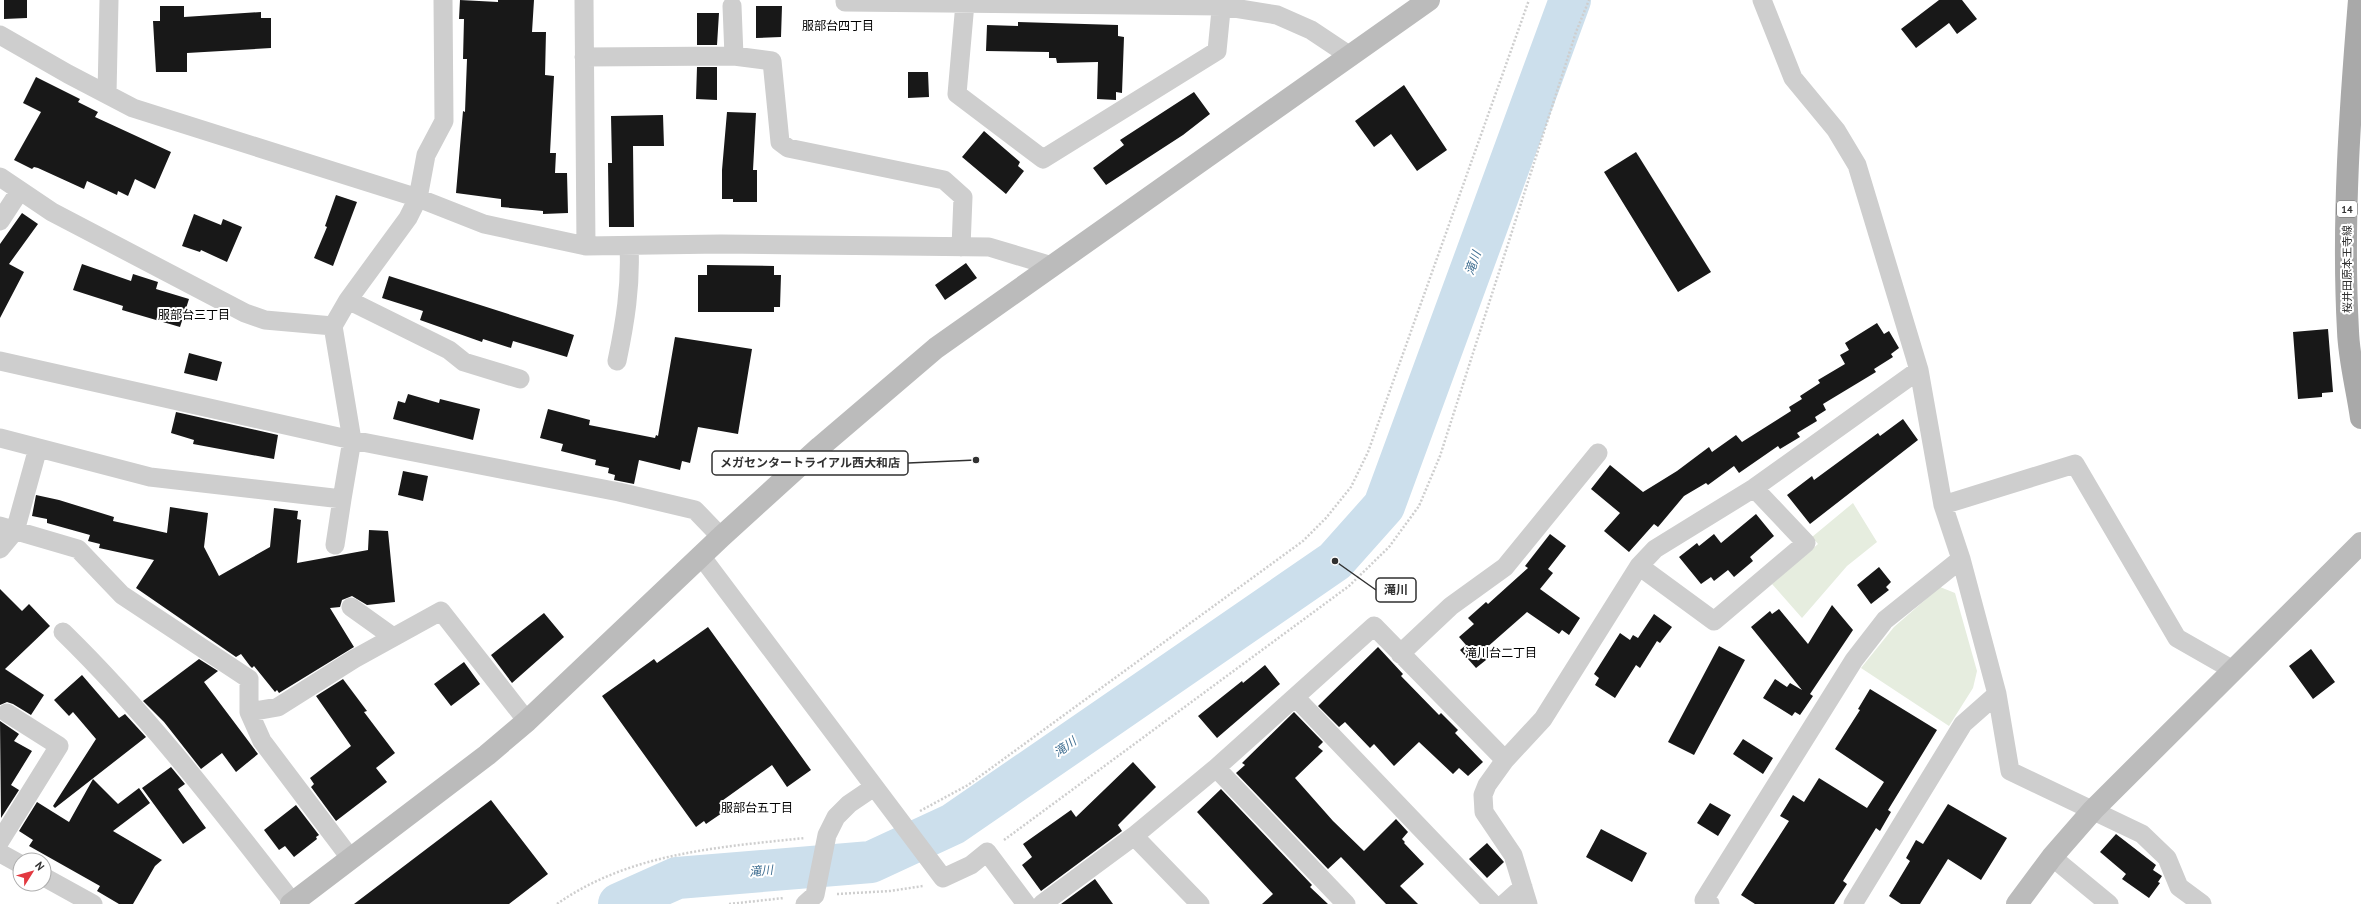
<svg xmlns="http://www.w3.org/2000/svg" width="2361" height="904" font-family="'PT Sans','Noto Sans JP',sans-serif">
  <style>
    .park { fill: #e6eddf }
    .lines { fill: none; stroke-linecap: round; stroke-linejoin: round }
    .river { stroke: #ccdfec; stroke-width: 42 }
    .building { fill: #181818 }
    .path { stroke: #cecece; stroke-width: 2.5; stroke-dasharray: 2 2; stroke-linecap: butt }
    .street { stroke: #cecece; stroke-width: 19 }
    .secondary { stroke: #bbb; stroke-width: 22 }
    .primary { stroke: #a9a9a9; stroke-width: 22 }
    .labels { text-anchor: middle; stroke-width: 4; stroke-linejoin: round; paint-order: stroke }
    .shield { fill: #fff; stroke: #6f6f6f; stroke-width: 1 }
    .shield-label { font-size: 10px; font-weight: bold; fill: #313131 }
    .street-label { font-size: 11px; fill: #313131; stroke: #fff }
    .neighbourhood-label { font-size: 12px; fill: #000; stroke: #fff }
    .water-label { font-size: 12px; font-style: italic; fill: #406f92; stroke: #fff }
    .leader { fill: none; stroke: #313131; stroke-width: 1.5 }
    .callout-dot { fill: #313131; stroke: #fff; stroke-width: 1.5 }
    .callout { fill: #fff; stroke: #313131; stroke-width: 1.5 }
    .callout-label { font-size: 12px; text-anchor: middle; font-weight: bold; fill: #313131 }
  </style>
  <rect width="100%" height="100%" fill="#fff"/>
  <path class="park" d="M 1853,503 L 1877,542 L 1847,566 L 1802,618 L 1772,584 L 1818,544 L 1812,537 Z
    M 1940,587 L 1955,593 L 1977,671 L 1973,688 L 1949,726 L 1861,668 L 1894,627 Z"/>
  <g class="lines">
    <path class="river" d="M 619,904 L 677,878 L 871,862 L 953,824 L 1335,561 L 1384,506 L 1570,0"/>
  </g>
  <path class="building" d="M 4,0 L 27,0 L 27,18 L 4,19 Z
    M 460,0 L 498,2 L 498,0 L 534,0 L 532,32 L 546,32 L 545,75 L 554,76 L 550,153 L 556,153 L 555,173 L 567,173 L 568,213 L 543,214 L 543,211 L 501,207 L 501,199 L 456,193 L 463,111 L 465,112 L 467,59 L 463,59 L 464,19 L 459,19 Z
    M 1939,0 L 1962,0 L 1977,19 L 1957,34 L 1949,23 L 1916,48 L 1901,29 Z
    M 160,6 L 184,6 L 184,17 L 261,12 L 261,18 L 271,18 L 271,48 L 187,53 L 187,72 L 156,72 L 153,21 L 160,21 Z
    M 756,6 L 782,6 L 781,37 L 756,38 Z
    M 697,13 L 719,13 L 717,45 L 697,45 Z
    M 1018,22 L 1118,25 L 1118,36 L 1124,37 L 1122,93 L 1116,92 L 1116,100 L 1097,99 L 1098,62 L 1057,63 L 1056,58 L 1049,58 L 1049,52 L 986,51 L 987,25 L 1018,26 Z
    M 697,67 L 717,67 L 717,100 L 696,99 Z
    M 908,72 L 928,72 L 929,97 L 908,98 Z
    M 36,77 L 80,99 L 78,102 L 98,112 L 95,117 L 171,152 L 155,189 L 135,179 L 128,196 L 118,191 L 117,195 L 87,181 L 84,189 L 38,168 L 34,167 L 32,169 L 14,160 L 41,112 L 23,103 Z
    M 1404,85 L 1447,150 L 1417,171 L 1391,134 L 1374,147 L 1355,121 Z
    M 1194,92 L 1210,114 L 1183,135 L 1106,185 L 1093,168 L 1124,145 L 1120,140 Z
    M 727,112 L 756,113 L 753,170 L 757,170 L 757,202 L 733,202 L 733,199 L 722,199 L 722,170 Z
    M 663,115 L 664,146 L 633,146 L 634,227 L 609,227 L 608,163 L 612,163 L 611,116 Z
    M 984,131 L 1020,162 L 1018,166 L 1024,171 L 1006,194 L 962,157 Z
    M 1636,152 L 1711,272 L 1678,292 L 1604,172 Z
    M 336,195 L 357,202 L 333,266 L 314,258 L 327,227 L 325,226 Z
    M 22,213 L 38,224 L 9,264 L 24,272 L 0,318 L 0,244 Z
    M 194,214 L 221,225 L 223,219 L 242,227 L 227,262 L 201,250 L 200,252 L 182,246 Z
    M 966,263 L 977,278 L 945,300 L 935,285 Z
    M 82,264 L 131,281 L 133,274 L 158,282 L 156,289 L 189,299 L 180,327 L 122,310 L 123,306 L 73,290 Z
    M 707,265 L 774,266 L 774,275 L 781,275 L 780,307 L 774,307 L 774,312 L 698,312 L 698,275 L 707,275 Z
    M 389,276 L 574,335 L 567,357 L 513,341 L 511,348 L 483,339 L 482,342 L 420,320 L 423,311 L 382,298 Z
    M 1877,323 L 1884,334 L 1889,331 L 1899,348 L 1891,354 L 1893,357 L 1874,369 L 1876,372 L 1823,404 L 1826,410 L 1815,417 L 1817,421 L 1797,433 L 1800,437 L 1780,449 L 1778,446 L 1739,473 L 1734,466 L 1708,485 L 1706,483 L 1684,496 L 1658,527 L 1654,524 L 1629,552 L 1604,531 L 1620,513 L 1591,489 L 1610,465 L 1643,492 L 1677,471 L 1709,447 L 1712,452 L 1736,435 L 1742,442 L 1791,411 L 1789,407 L 1802,399 L 1800,396 L 1820,383 L 1818,380 L 1845,364 L 1840,355 L 1849,350 L 1845,343 Z
    M 2328,329 L 2333,392 L 2322,393 L 2322,397 L 2298,399 L 2293,332 Z
    M 675,337 L 752,349 L 738,434 L 698,427 L 690,463 L 682,461 L 680,470 L 639,460 L 634,484 L 614,480 L 615,475 L 608,473 L 609,468 L 595,465 L 596,460 L 561,451 L 563,444 L 540,438 L 548,409 L 590,420 L 589,425 L 655,438 L 656,435 L 658,436 Z
    M 189,353 L 222,362 L 217,381 L 184,373 Z
    M 408,394 L 439,403 L 440,399 L 480,409 L 473,440 L 393,419 L 398,401 L 405,403 Z
    M 176,412 L 278,435 L 274,459 L 193,444 L 194,440 L 171,433 Z
    M 1903,419 L 1918,440 L 1810,524 L 1787,495 L 1812,476 L 1814,480 L 1878,433 L 1880,436 Z
    M 403,471 L 428,476 L 423,501 L 398,495 Z
    M 36,495 L 59,500 L 114,517 L 113,521 L 167,533 L 170,507 L 208,513 L 204,547 L 219,576 L 270,547 L 274,508 L 298,511 L 297,519 L 301,520 L 297,563 L 368,550 L 369,530 L 388,531 L 395,602 L 367,605 L 352,596 L 342,600 L 340,607 L 330,608 L 354,647 L 279,693 L 277,690 L 275,692 L 254,666 L 252,668 L 250,666 L 241,654 L 236,657 L 136,588 L 154,560 L 99,548 L 100,544 L 88,541 L 90,535 L 47,523 L 47,519 L 32,516 Z
    M 1756,514 L 1774,536 L 1750,557 L 1753,561 L 1734,577 L 1728,570 L 1714,581 L 1711,577 L 1701,584 L 1679,557 L 1697,543 L 1699,546 L 1714,534 L 1721,543 Z
    M 1550,534 L 1566,546 L 1548,569 L 1553,573 L 1540,589 L 1580,618 L 1569,635 L 1562,630 L 1559,634 L 1527,612 L 1485,649 L 1491,656 L 1476,668 L 1460,650 L 1466,645 L 1459,637 L 1474,624 L 1468,618 L 1486,602 L 1488,604 L 1528,568 L 1525,566 Z
    M 1879,567 L 1891,582 L 1886,587 L 1889,590 L 1871,604 L 1857,585 Z
    M 0,589 L 22,611 L 29,604 L 50,626 L 5,669 L 44,695 L 31,715 L 13,704 L 7,702 L 0,705 Z
    M 1832,605 L 1853,630 L 1810,694 L 1813,696 L 1800,715 L 1795,712 L 1792,716 L 1763,698 L 1775,679 L 1787,687 L 1790,683 L 1802,690 L 1751,627 L 1770,611 L 1772,614 L 1779,609 L 1808,644 Z
    M 544,613 L 564,637 L 512,683 L 491,655 Z
    M 1654,614 L 1672,627 L 1660,643 L 1657,641 L 1640,668 L 1636,665 L 1615,698 L 1595,685 L 1599,678 L 1594,674 L 1620,633 L 1630,640 L 1633,635 L 1638,638 Z
    M 708,627 L 811,770 L 787,787 L 772,765 L 719,803 L 725,811 L 706,824 L 704,821 L 696,827 L 602,696 L 654,659 L 657,663 Z
    M 1719,646 L 1745,660 L 1694,755 L 1668,742 Z
    M 1378,647 L 1403,674 L 1401,676 L 1439,715 L 1441,713 L 1458,730 L 1455,733 L 1483,762 L 1468,776 L 1459,768 L 1453,774 L 1419,742 L 1394,766 L 1374,744 L 1370,748 L 1345,722 L 1339,727 L 1318,706 Z
    M 2311,649 L 2335,682 L 2313,699 L 2289,666 Z
    M 199,659 L 218,671 L 204,682 L 258,754 L 236,772 L 222,753 L 201,769 L 164,722 L 143,701 Z
    M 464,662 L 480,684 L 451,706 L 434,684 Z
    M 1265,665 L 1280,684 L 1217,738 L 1198,716 L 1242,681 L 1243,683 Z
    M 82,675 L 119,718 L 125,714 L 146,737 L 55,808 L 53,806 L 96,739 L 73,712 L 69,716 L 54,700 Z
    M 343,679 L 367,711 L 364,712 L 395,753 L 376,768 L 387,782 L 336,821 L 311,787 L 314,784 L 310,778 L 351,746 L 316,696 Z
    M 1870,689 L 1937,730 L 1888,810 L 1891,812 L 1880,831 L 1876,828 L 1843,881 L 1847,884 L 1834,904 L 1755,904 L 1741,895 L 1789,821 L 1780,816 L 1793,795 L 1804,802 L 1819,778 L 1867,808 L 1884,782 L 1835,749 L 1860,710 L 1858,709 Z
    M 1294,712 L 1323,742 L 1318,747 L 1323,751 L 1295,778 L 1333,821 L 1364,851 L 1396,819 L 1408,832 L 1402,839 L 1405,842 L 1404,843 L 1424,864 L 1400,886 L 1418,904 L 1386,904 L 1341,857 L 1328,869 L 1236,773 L 1245,765 L 1242,763 Z
    M 0,721 L 19,734 L 14,741 L 32,751 L 11,785 L 19,790 L 1,818 Z
    M 1743,739 L 1773,758 L 1763,774 L 1733,754 Z
    M 1133,762 L 1156,787 L 1118,825 L 1122,831 L 1041,891 L 1022,865 L 1032,857 L 1023,844 L 1071,810 L 1076,817 Z
    M 171,767 L 185,784 L 178,789 L 206,828 L 183,844 L 142,788 Z
    M 93,779 L 118,804 L 139,788 L 150,803 L 113,831 L 162,860 L 155,866 L 133,904 L 119,904 L 97,891 L 100,886 L 29,846 L 33,840 L 19,831 L 37,802 L 69,822 Z
    M 1221,789 L 1312,885 L 1310,887 L 1328,904 L 1262,904 L 1273,894 L 1197,812 Z
    M 491,800 L 548,874 L 509,904 L 354,904 Z
    M 1710,803 L 1731,815 L 1718,836 L 1697,823 Z
    M 1948,804 L 2007,838 L 1981,880 L 1948,859 L 1920,904 L 1901,904 L 1889,896 L 1910,861 L 1906,858 L 1916,840 L 1923,844 Z
    M 296,805 L 319,835 L 316,837 L 317,839 L 294,857 L 285,846 L 279,850 L 264,830 Z
    M 1601,829 L 1647,853 L 1632,882 L 1586,857 Z
    M 2116,834 L 2156,865 L 2153,870 L 2162,876 L 2158,882 L 2160,883 L 2149,898 L 2122,879 L 2126,874 L 2100,852 Z
    M 1487,843 L 1504,862 L 1487,878 L 1469,859 Z
    M 1095,879 L 1113,904 L 1061,904 Z"/>
  <g class="lines">
    <path class="path" d="M 920,811 L 968,785 L 1303,541 L 1326,518 L 1351,487 L 1368,452 L 1529,0
      M 1004,840 L 1349,586 L 1389,547 L 1419,506 L 1440,456 L 1576,32 L 1589,0
      M 837,894 L 890,891 L 923,886
      M 557,904 C 629,853 720,847 805,838
      M 729,904 L 784,898"/>
    <path class="street" d="M 584,0 L 586,246
      M 845,0 L 845,2 L 1222,6 L 1277,15 L 1311,30 L 1350,56
      M 1762,0 L 1793,78 L 1836,130 L 1857,165 L 1919,370 L 1943,505 L 1961,559 L 1997,694 L 2010,771 L 2142,834 L 2167,858 L 2179,887 L 2202,904
      M 965,3 L 957,94 L 1043,159 L 1217,51 L 1222,0
      M 732,6 L 734,56
      M 0,35 L 68,74 L 133,108 L 418,198 L 484,224 L 586,246 L 721,244 L 989,247 L 1052,266
      M 584,57 L 734,56 L 772,61 L 780,142 L 788,148 L 944,180 L 963,197 L 961,247
      M 107,94 L 109,0
      M 0,177 L 52,212 L 245,313 L 265,320 L 333,326
      M 0,221 L 19,192
      M 348,300 L 449,350 L 464,362 L 520,379
      M 0,361 L 352,440 L 619,492 L 695,510 L 721,537
      M 617,361 C 625,323 631,286 629,247
      M 0,438 L 150,477 L 342,499 L 352,440 L 333,326 L 348,300 L 408,218 L 418,198 L 426,155 L 444,121 L 443,0
      M 1943,505 L 2075,464 L 2177,638 L 2233,670
      M 0,526 L 78,549 L 122,595 L 249,679 L 249,712 L 262,741 L 351,859
      M 335,545 L 342,499
      M 0,549 L 15,531 L 38,448
      M 701,556 L 943,878 L 971,865 L 987,852 L 1026,904
      M 1639,566 L 1714,621 L 1806,543 L 1754,488
      M 351,607 L 393,637
      M 63,632 C 149,716 219,808 293,903
      M 1400,654 L 1451,606 L 1505,567 L 1598,453
      M 1296,698 L 1493,904
      M 249,712 L 278,707 L 354,659 L 441,611 L 527,721
      M 1216,768 L 1346,904
      M 1134,836 L 1200,904
      M 0,841 L 59,746 L 7,713
      M 0,853 L 20,864
      M 2052,857 L 2109,904
      M 44,877 L 93,904
      M 805,904 L 815,895 L 827,835 L 836,817 L 849,804 L 874,787
      M 1042,904 L 1134,836 L 1216,768 L 1374,626 L 1505,760
      M 1504,904 L 1523,887
      M 1528,904 L 1513,855 L 1484,812 L 1483,795 L 1487,785 L 1505,760 L 1543,719 L 1639,566 L 1655,549 L 1754,488 L 1919,370
      M 1710,904 L 1704,900 L 1854,660 L 1885,620 L 1961,559
      M 1853,904 L 1963,724 L 1997,694"/>
    <path class="secondary" d="M 291,904 L 487,755 L 527,721 L 721,537 L 820,447 L 936,348 L 1429,0
      M 2017,904 L 2052,857 L 2093,810 L 2361,543"/>
    <path class="primary" d="M 2359,0 C 2350,110 2342,221 2348,331 C 2349,360 2357,389 2361,418"/>
  </g>
  <g class="labels">
    <rect class="shield" x="2337" y="201" width="20" height="16" rx="3"/>
    <g class="shield-label">
      <text x="2347" y="213">14</text>
    </g>
    <g class="street-label">
      <text transform="translate(2347 269) rotate(-90)" y="4">桜井田原本王寺線</text>
    </g>
    <g class="neighbourhood-label">
      <text x="838" y="30">服部台四丁目</text>
      <text x="194" y="319">服部台三丁目</text>
      <text x="1501" y="657">滝川台二丁目</text>
      <text x="757" y="812">服部台五丁目</text>
    </g>
    <g class="water-label">
      <text transform="translate(1473 263) rotate(-70)" y="4">滝川</text>
      <text transform="translate(1065 747) rotate(-35)" y="4">滝川</text>
      <text transform="translate(761 871) rotate(-5)" y="4">滝川</text>
    </g>
  </g>
  <path class="leader" d="M976 460L908 463M1335 561L1376 590"/>
  <g class="callout-dot">
    <circle cx="976" cy="460" r="4"/>
    <circle cx="1335" cy="561" r="4"/>
  </g>
  <g class="callout">
    <rect x="712" y="451" width="196" height="24" rx="4"/>
    <rect x="1376" y="578" width="40" height="24" rx="4"/>
  </g>
  <g class="callout-label">
    <text x="810" y="467">メガセンタートライアル西大和店</text>
    <text x="1396" y="594">滝川</text>
  </g>
  <g transform="translate(32 872) rotate(53)"><circle r="19" fill="#ffffff" stroke="#adadad"/>
  <path d="M0-3L7 15L0 10L-7 15Z" fill="#e23940"/>
  <text y="-6" font-size="11" font-weight="bold" text-anchor="middle" fill="#313131">N</text>
  </g>
</svg>
